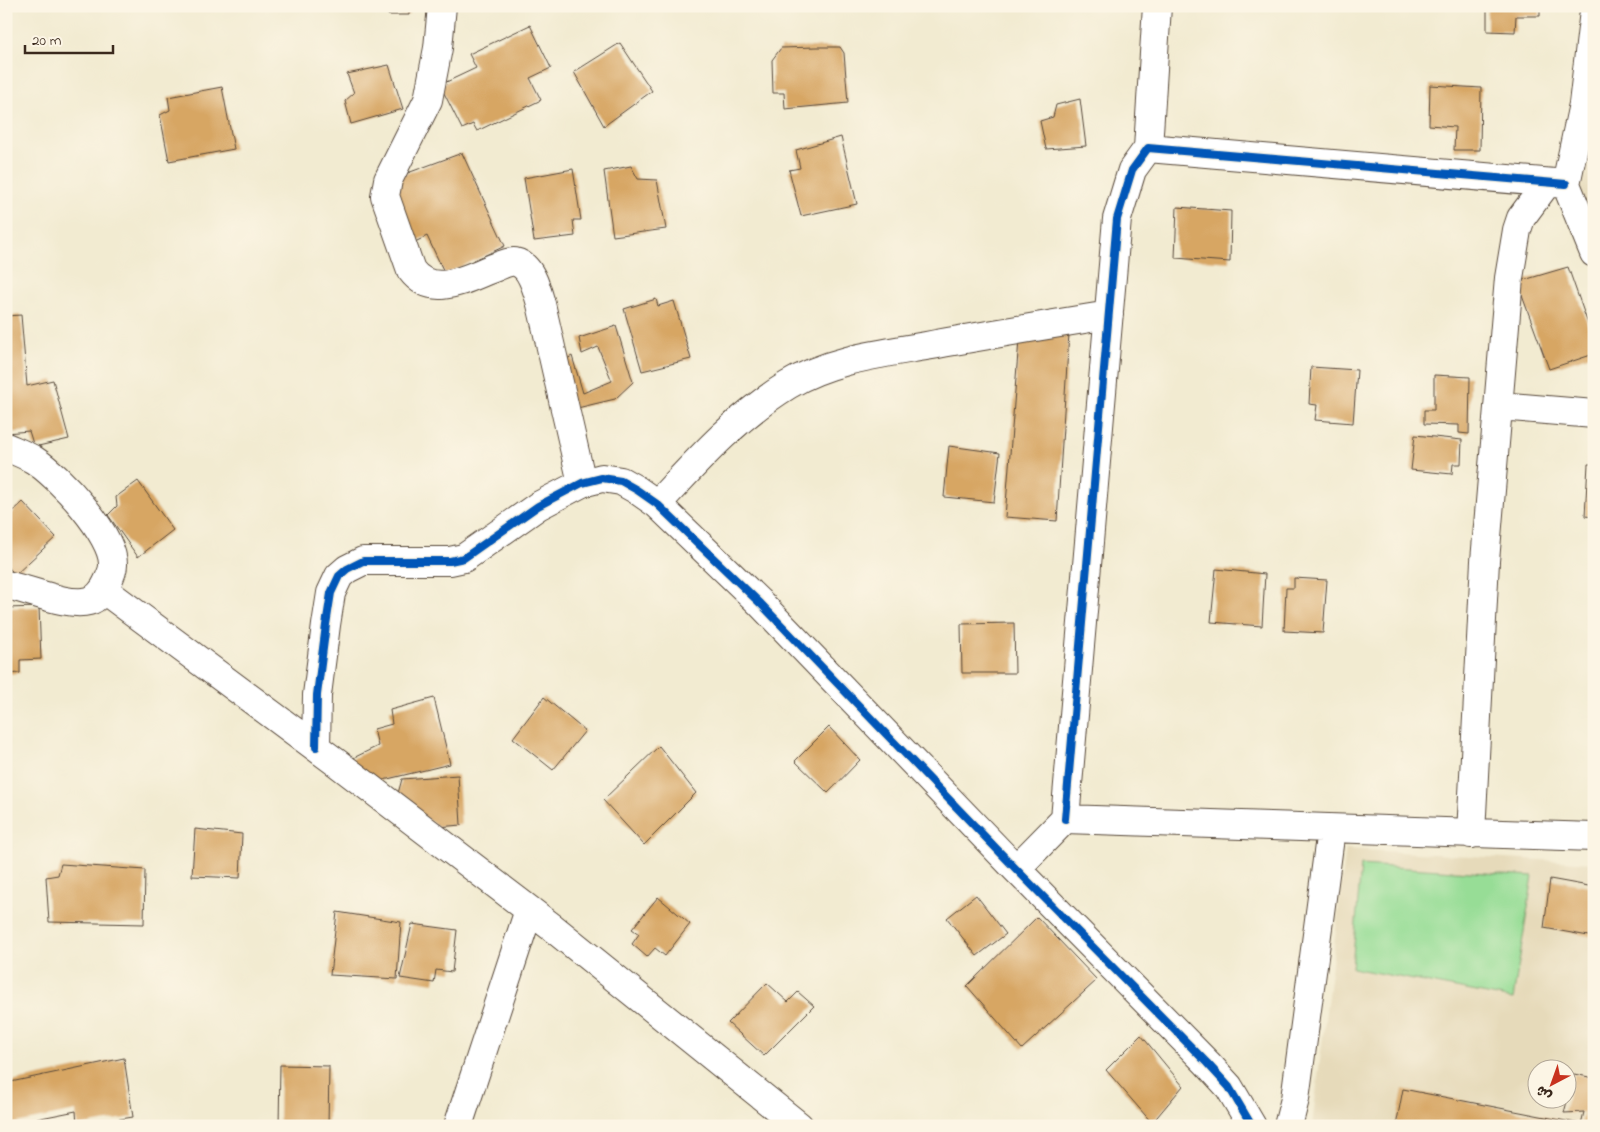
<svg xmlns="http://www.w3.org/2000/svg" width="1600" height="1132" font-family="'Indie Flower','Playpen Sans Arabic',sans-serif">
  <style>
    .built { fill: #e6daba; fill-rule: evenodd }
    .green { fill: #97dd96; stroke: #69845a }
    .building { fill: #d7a663 }
    .lines { fill: none; stroke-linecap: round; stroke-linejoin: round }
    .minor-casing { stroke: #564739; stroke-width: 30 }
    .minor { stroke: #fff; stroke-width: 28 }
    .cycleway-casing { stroke: #fcf5e5; stroke-width: 11 }
    .cycleway { stroke: #0057b8; stroke-width: 8 }
  </style>
  <rect width="100%" height="100%" fill="#fcf5e5"/>
  <filter id="ink" filterUnits="userSpaceOnUse"><feTurbulence type="fractalNoise" baseFrequency=".02" numOctaves="2"/><feDisplacementMap in="SourceGraphic" scale="10" xChannelSelector="R" yChannelSelector="G"/><feConvolveMatrix kernelMatrix="1 2 1 2 8 2 1 2 1" color-interpolation-filters="sRGB"/></filter>
  <filter id="wash" filterUnits="userSpaceOnUse"><feTurbulence type="fractalNoise" baseFrequency=".0096" numOctaves="4" result="noise"/><feDisplacementMap in="SourceGraphic" scale="20" xChannelSelector="R" yChannelSelector="G"/><feGaussianBlur stdDeviation="1.12" result="paint"/><feColorMatrix in="noise" values="0 0 0 0 0 0 0 0 0 0 0 0 0 0 0 0 0 1.4 0 .05"/><feComposite in="paint" operator="in"/></filter>
  <g filter="url(#wash)">
    <rect width="100%" height="100%" fill="#f2ebd1"/>
    <path class="built" d="M 1594,94 L 1594,240 L 1578,191 Z
      M 1346,849 L 1594,863 L 1594,1126 L 1312,1126 ZM 1538,1070 L 1568,1070 L 1568,1100 L 1538,1100 Z"/>
    <path class="green" d="M 1361,865 L 1533,876 L 1513,999 L 1352,968 Z"/>
    <g id="blocks">
      <path class="building" d="M 388,6 L 409,6 L 409,15 L 388,15 Z
        M 1487,6 L 1540,6 L 1540,16 L 1516,16 L 1515,32 L 1487,31 Z
        M 530,25 L 551,68 L 530,78 L 541,100 L 477,131 L 473,124 L 462,129 L 440,85 L 476,68 L 469,54 Z
        M 620,43 L 652,91 L 604,126 L 574,72 Z
        M 816,47 L 840,47 L 844,53 L 848,103 L 785,109 L 784,93 L 773,93 L 772,60 L 781,48 Z
        M 389,65 L 403,109 L 351,124 L 345,101 L 354,93 L 347,74 Z
        M 1430,85 L 1481,88 L 1480,150 L 1454,150 L 1455,127 L 1429,125 Z
        M 222,87 L 234,149 L 169,161 L 160,115 L 170,110 L 168,97 Z
        M 1080,99 L 1086,146 L 1046,149 L 1040,121 L 1053,117 L 1056,105 Z
        M 841,137 L 857,204 L 801,216 L 789,170 L 800,168 L 796,150 Z
        M 462,153 L 505,246 L 445,274 L 427,236 L 411,244 L 394,178 Z
        M 631,166 L 638,179 L 657,180 L 666,229 L 613,236 L 604,171 Z
        M 573,169 L 581,220 L 573,220 L 575,236 L 534,241 L 524,178 Z
        M 1177,207 L 1231,211 L 1230,262 L 1175,258 Z
        M 1568,267 L 1594,341 L 1594,354 L 1549,369 L 1517,282 Z
        M 656,299 L 658,306 L 674,301 L 691,359 L 642,371 L 624,309 Z
        M 21,315 L 27,386 L 53,380 L 69,439 L 34,447 L 29,431 L 6,433 L 6,316 Z
        M 616,326 L 633,382 L 615,399 L 569,410 L 558,364 L 572,356 L 583,393 L 612,381 L 598,347 L 582,354 L 579,338 Z
        M 1069,333 L 1057,521 L 1005,517 L 1019,340 Z
        M 1311,367 L 1357,370 L 1353,423 L 1315,420 L 1317,405 L 1309,404 Z
        M 1434,375 L 1470,377 L 1469,434 L 1459,433 L 1459,425 L 1424,424 L 1424,410 L 1434,410 Z
        M 1415,435 L 1462,440 L 1461,464 L 1453,464 L 1452,474 L 1411,470 Z
        M 949,446 L 1000,453 L 994,502 L 944,497 Z
        M 1588,464 L 1594,464 L 1594,517 L 1585,516 Z
        M 138,481 L 173,530 L 138,557 L 108,515 L 117,506 L 116,497 Z
        M 23,502 L 56,537 L 15,575 L 6,564 L 6,518 Z
        M 1216,569 L 1265,574 L 1262,626 L 1211,622 Z
        M 1294,578 L 1327,580 L 1323,633 L 1284,631 L 1286,588 L 1294,588 Z
        M 39,607 L 41,659 L 20,660 L 20,673 L 6,674 L 6,608 Z
        M 1014,623 L 1015,673 L 962,673 L 961,624 Z
        M 544,697 L 585,731 L 553,770 L 513,738 Z
        M 434,698 L 450,764 L 371,783 L 345,762 L 378,746 L 374,729 L 392,724 L 390,710 Z
        M 829,727 L 860,760 L 828,793 L 795,761 Z
        M 659,746 L 696,793 L 644,845 L 603,800 Z
        M 458,775 L 461,825 L 438,827 L 397,797 L 402,779 Z
        M 195,829 L 242,834 L 240,878 L 192,876 Z
        M 61,864 L 145,870 L 144,924 L 49,922 L 46,877 L 58,875 Z
        M 1550,879 L 1594,887 L 1594,937 L 1544,928 Z
        M 976,895 L 1006,934 L 977,956 L 947,918 Z
        M 658,897 L 690,924 L 665,956 L 655,948 L 647,957 L 632,944 L 639,934 L 632,929 Z
        M 337,912 L 401,922 L 397,979 L 330,975 Z
        M 1037,917 L 1097,980 L 1022,1049 L 967,986 Z
        M 412,924 L 457,930 L 452,972 L 436,970 L 434,983 L 400,978 Z
        M 767,983 L 788,1002 L 798,992 L 814,1006 L 764,1056 L 728,1023 Z
        M 1141,1035 L 1183,1086 L 1152,1123 L 1106,1070 Z
        M 124,1058 L 133,1117 L 77,1126 L 76,1111 L 6,1125 L 6,1083 Z
        M 280,1065 L 329,1066 L 328,1126 L 279,1126 Z
        M 1574,1074 L 1594,1078 L 1594,1126 L 1396,1126 L 1403,1089 L 1581,1124 L 1584,1112 L 1564,1113 Z"/>
    </g>
  </g>
  <g filter="url(#ink)">
    <use href="#blocks" fill-opacity="0" stroke="#564739" stroke-width="1"/>
    <g class="lines">
      <g class="minor-casing">
        <path id="minor" d="M 442,6 L 438,48 L 428,100 L 388,180 L 385,196 L 411,270 C 433,300 468,277 496,267 C 501,265 509,261 515,262 C 531,265 537,290 541,304 L 582,483
          M 1594,11 L 1583,104 L 1566,184 L 1594,253
          M 1148,148 L 1157,6
          M 1499,406 L 1594,414
          M 6,447 C 15,451 26,455 34,460 C 59,476 114,535 113,565 C 113,571 110,577 107,583 C 104,590 97,599 89,601 C 67,607 29,589 6,585
          M 657,504 C 698,460 736,417 788,385 C 829,360 879,354 926,346 C 986,335 1048,325 1109,315
          M 104,590 L 337,763 L 553,928 L 799,1126
          M 316,747 L 317,695 L 326,625 L 331,593 L 339,576 L 347,569 L 363,561 L 450,561 L 464,558 L 538,506 L 582,483 L 602,478 L 621,481 L 637,490 L 657,504 L 761,604 L 1016,869 L 1207,1063 L 1229,1087 L 1252,1126
          M 1065,819 L 1117,219 L 1132,170 L 1148,148 L 1566,184
          M 1471,834 L 1485,561 L 1509,278 L 1517,230 L 1521,218 L 1547,183
          M 1016,869 L 1065,819 L 1594,837
          M 458,1126 L 529,910
          M 1288,1126 L 1295,1099 L 1331,830"/>
      </g>
      <use href="#minor" class="minor"/>
      <g class="cycleway-casing">
        <path id="cycleway" d="M 316,747 L 317,695 L 326,625 L 331,593 L 339,576 L 347,569 L 363,561 L 450,561 L 464,558 L 538,506 L 582,483 L 602,478 L 621,481 L 637,490 L 657,504 L 761,604 L 1016,869 L 1207,1063 L 1229,1087 L 1252,1126
          M 1065,819 L 1117,219 L 1132,170 L 1148,148 L 1566,184"/>
      </g>
      <use href="#cycleway" class="cycleway"/>
    </g>
  </g>
  <rect width="1600" height="1132" fill="none" stroke="#fcf5e5" stroke-width="25"/>
  <g transform="translate(1552 1084) rotate(221)"><circle r="24" fill="#fcf5e5" stroke="#afa495"/>
  <path d="M0-4L9 19L0 12L-9 19Z" fill="#c8321e"/>
  <text y="-8" font-size="14" font-weight="bold" text-anchor="middle" fill="#3b2a1e">ش</text>
  </g>
  <path d="M25 45v8h88v-8" fill="none" stroke="#3b2a1e" stroke-width="2.5"/>
  <text x="32" y="45" font-size="15" fill="#3b2a1e" stroke="#fcf5e5" stroke-width="4" paint-order="stroke">20 m</text>
</svg>
